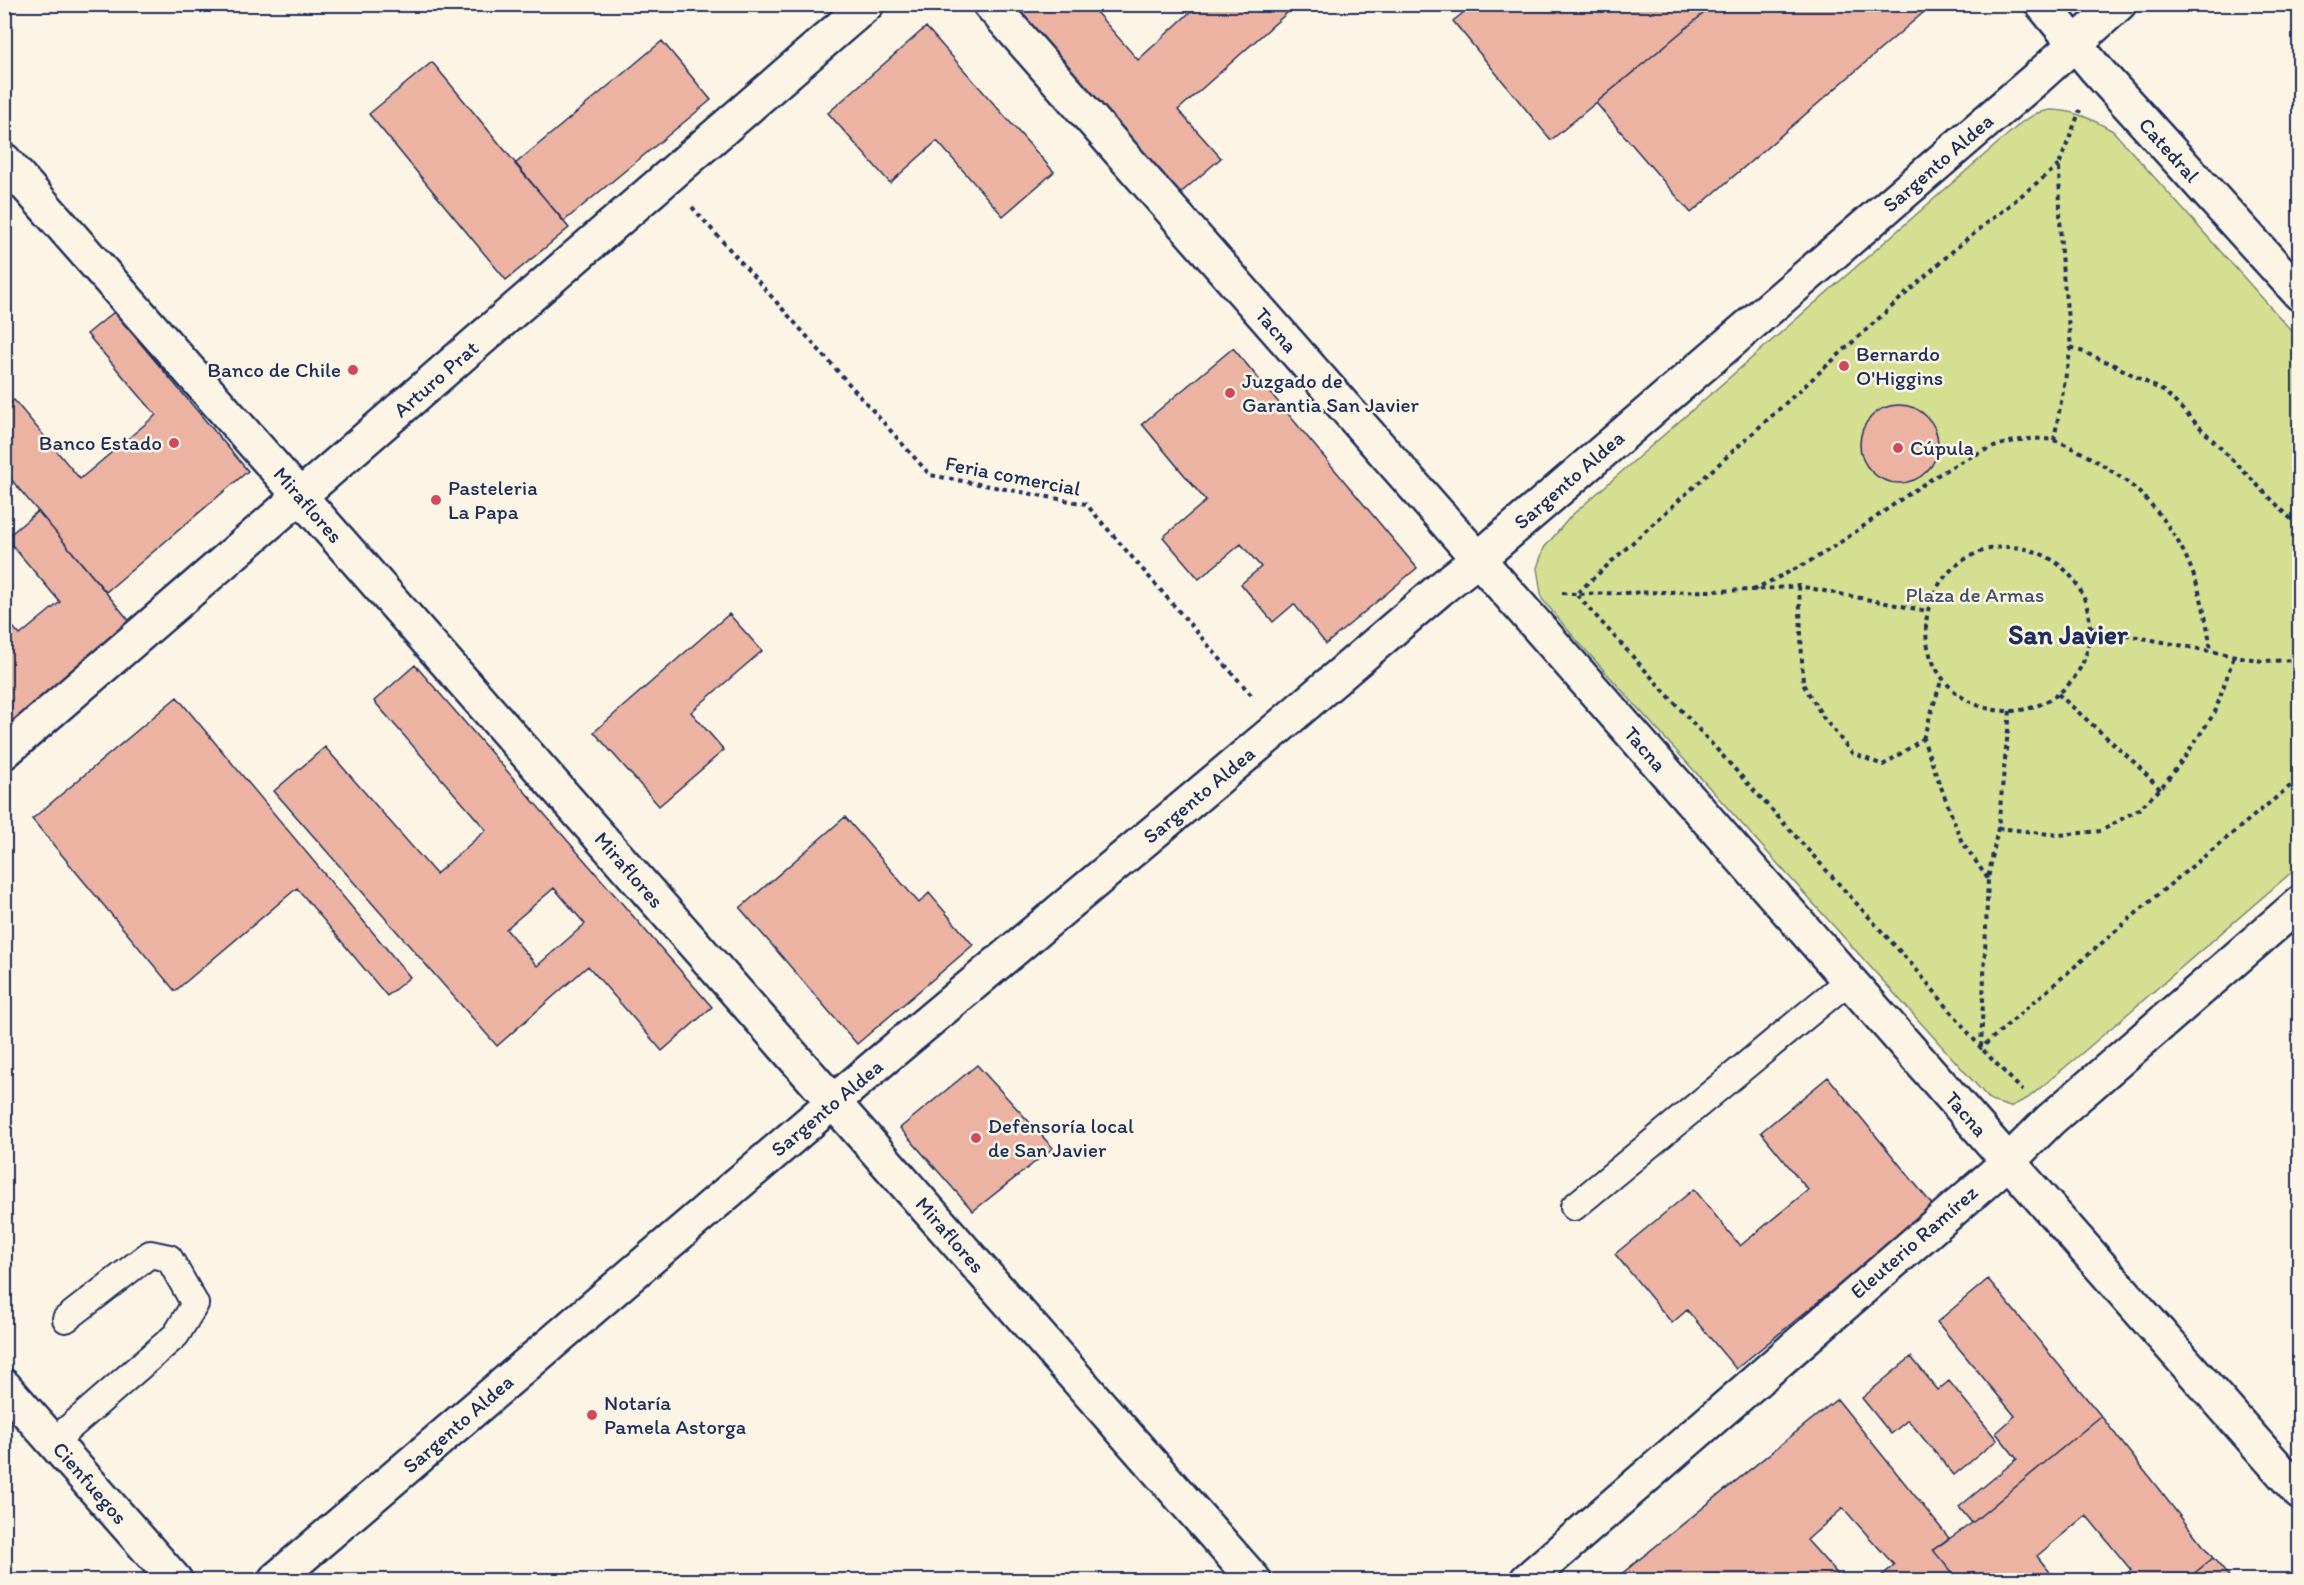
<svg xmlns="http://www.w3.org/2000/svg" width="2304" height="1585" font-family="Itim,sans-serif">
  <style>
    .green { fill: #d4df91; stroke: #788778; stroke-width: 1.5 }
    .building { fill: #ecb3a3; stroke: #1b2f5e; stroke-width: 1.5; fill-rule: evenodd }
    .lines { fill: none; stroke-linecap: round; stroke-linejoin: round }
    .service-casing { stroke: #1b2f5e; stroke-width: 30 }
    .minor-casing { stroke: #1b2f5e; stroke-width: 38 }
    .tertiary-casing { stroke: #1b2f5e; stroke-width: 38 }
    .path { stroke: #1b2f5e; stroke-width: 4; stroke-dasharray: 4.5 4.5; stroke-linecap: butt }
    .service { stroke: #fcf5e5; stroke-width: 26 }
    .minor { stroke: #fcf5e5; stroke-width: 33 }
    .tertiary { stroke: #fcf5e5; stroke-width: 33 }
    .poi-dot { fill: #d1495b; stroke: #fcf5e5; stroke-width: 2 }
    .labels { text-anchor: middle; stroke-width: 5; stroke-linejoin: round; paint-order: stroke }
    .street-label { font-size: 21px; fill: #1b2f5e; stroke: #fcf5e5 }
    .poi-label { font-size: 21px; fill: #1b2f5e; stroke: #fcf5e5; text-anchor: start }
    .park-label { font-size: 21px; fill: #405268; stroke: #fcf5e5 }
    .district-label { font-size: 27px; font-weight: bold; fill: #1b2f5e; stroke: #fcf5e5 }
  </style>
  <rect width="100%" height="100%" fill="#fcf5e5"/>
  <filter id="ink" filterUnits="userSpaceOnUse"><feTurbulence type="fractalNoise" baseFrequency=".0167" numOctaves="2"/><feDisplacementMap in="SourceGraphic" scale="12" xChannelSelector="R" yChannelSelector="G"/><feConvolveMatrix kernelMatrix="1 2 1 2 8 2 1 2 1" color-interpolation-filters="sRGB"/></filter>
  <g filter="url(#ink)">
    <path class="green" d="M 2050,110 C 2074,110 2092,119 2113,131 L 2299,339 L 2300,865 L 2081,1054 L 2028,1098 L 2010,1107 L 1991,1101 L 1573,636 L 1542,599 L 1537,568 L 1544,548 L 1571,516 L 2022,122 L 2037,113 Z"/>
    <path class="building" d="M 1005,4 L 1089,4 L 1138,60 L 1199,4 L 1297,4 L 1178,110 L 1221,158 L 1176,197 Z
      M 1474,4 L 1715,4 L 1551,140 L 1453,21 Z
      M 1715,4 L 1918,4 L 1924,12 L 1691,213 L 1596,103 Z
      M 926,27 L 1054,172 L 1003,216 L 937,141 L 890,183 L 828,113 Z
      M 662,41 L 711,100 L 564,221 L 515,164 Z
      M 432,62 L 569,228 L 506,280 L 369,114 Z
      M 114,312 L 248,471 L 106,592 L 4,471 L 4,408 L 14,400 L 80,479 L 156,415 L 87,334 Z
      M 1233,348 L 1417,568 L 1326,644 L 1294,604 L 1273,622 L 1241,584 L 1261,567 L 1241,544 L 1199,579 L 1163,537 L 1206,501 L 1142,424 Z
      M1860 444a39 39 0 1 1 78 0a39 39 0 1 1-78 0Z
      M 38,511 L 132,624 L 11,729 L 4,721 L 4,617 L 20,635 L 60,602 L 6,538 Z
      M 729,614 L 762,651 L 691,712 L 724,750 L 659,806 L 594,732 Z
      M 415,665 L 712,1007 L 662,1051 L 588,966 L 497,1046 L 274,791 L 325,747 L 436,874 L 486,830 L 374,701 ZM 554,888 L 585,924 L 537,966 L 506,929 Z
      M 177,697 L 410,977 L 387,996 L 297,888 L 175,991 L 32,819 Z
      M 845,817 L 919,903 L 929,893 L 973,945 L 857,1044 L 740,908 Z
      M 977,1065 L 1053,1148 L 973,1211 L 900,1128 Z
      M 1828,1077 L 1934,1207 L 1736,1369 L 1687,1310 L 1672,1323 L 1615,1254 L 1694,1189 L 1740,1246 L 1808,1190 L 1761,1132 Z
      M 1988,1279 L 2101,1416 L 1972,1523 L 1959,1507 L 2017,1459 L 1996,1433 L 2015,1416 L 1937,1322 Z
      M 1911,1357 L 1938,1390 L 1949,1381 L 1997,1440 L 1954,1475 L 1908,1420 L 1891,1434 L 1862,1398 Z
      M 1837,1399 L 1949,1538 L 1933,1550 L 1958,1580 L 1877,1580 L 1894,1565 L 1843,1508 L 1807,1540 L 1843,1580 L 1614,1580 Z
      M 2101,1416 L 2213,1558 L 2186,1580 L 2117,1580 L 2131,1570 L 2086,1515 L 2037,1556 L 2056,1580 L 1980,1580 L 1974,1573 L 1965,1580 L 1958,1580 L 1933,1550 L 1972,1523 Z
      M 2213,1558 L 2232,1580 L 2186,1580 Z"/>
    <g class="lines">
      <g class="service-casing">
        <path id="service" d="M 1574,1207 L 1848,981
          M 53,1442 L 176,1335 L 195,1304 L 169,1258 L 150,1254 L 66,1319"/>
      </g>
      <g class="minor-casing">
        <path id="minor" d="M 990,4 L 2300,1493
          M 2042,4 L 2096,69 L 2300,294
          M 1527,1580 L 2008,1162 L 2050,1120 L 2300,903"/>
      </g>
      <g class="tertiary-casing">
        <path id="tertiary" d="M 4,160 L 1254,1580
          M 4,752 C 293,504 578,251 867,4
          M 4,1386 L 175,1580
          M 275,1580 L 874,1067 L 1278,728 L 1439,590 L 1478,559 L 2037,78 L 2119,4"/>
      </g>
      <path class="path" d="M 2059,165 L 1955,249 L 1576,594 L 1915,968 L 1981,1048 L 2156,896 L 2300,778
        M 692,207 L 930,475 L 1086,504 L 1253,697
        M 2071,347 L 2112,364 L 2165,392 L 2300,528
        M 2054,440 L 2071,347 L 2061,255 L 2059,165 L 2080,110
        M1926 629a82 82 0 1 1 164 0a82 82 0 1 1-164 0Z
        M 1799,586 L 1803,684 L 1823,717 L 1852,753 L 1883,765 L 1923,739 L 1961,840 L 1988,879
        M 1753,590 C 1780,576 1808,564 1833,547 C 1890,511 1982,427 2052,440 C 2068,442 2113,471 2127,482 C 2182,527 2202,582 2211,651
        M 1562,593 L 1576,594 L 1753,590 L 1799,586 L 1927,611
        M 2090,628 L 2262,661 L 2300,660
        M 2058,694 L 2134,762 L 2160,789
        M 2010,711 L 1998,828 L 1988,879 L 1981,1048 L 2023,1091
        M 1923,739 L 1942,678
        M 1998,828 L 2059,835 L 2101,831 L 2139,809 L 2160,789 L 2185,757 L 2215,712 L 2234,656"/>
      <use href="#service" class="service"/>
      <use href="#minor" class="minor"/>
      <use href="#tertiary" class="tertiary"/>
    </g>
  </g>
  <g class="poi-dot">
    <circle cx="1844" cy="366" r="6"/>
    <circle cx="353" cy="370" r="6"/>
    <circle cx="1230" cy="393" r="6"/>
    <circle cx="174" cy="443" r="6"/>
    <circle cx="1898" cy="448" r="6"/>
    <circle cx="436" cy="500" r="6"/>
    <circle cx="976" cy="1138" r="6"/>
    <circle cx="592" cy="1415" r="6"/>
  </g>
  <g class="labels">
    <g class="street-label">
      <text transform="translate(2169 150) rotate(48)" y="7">Catedral</text>
      <text transform="translate(1938 163) rotate(-41)" y="7">Sargento Aldea</text>
      <text transform="translate(1276 330) rotate(49)" y="7">Tacna</text>
      <text transform="translate(436 379) rotate(-41)" y="7">Arturo Prat</text>
      <text transform="translate(1013 476) rotate(11)" y="7">Feria comercial</text>
      <text transform="translate(1569 480) rotate(-41)" y="7">Sargento Aldea</text>
      <text transform="translate(308 505) rotate(49)" y="7">Miraflores</text>
      <text transform="translate(1645 749) rotate(49)" y="7">Tacna</text>
      <text transform="translate(1199 795) rotate(-40)" y="7">Sargento Aldea</text>
      <text transform="translate(629 870) rotate(49)" y="7">Miraflores</text>
      <text transform="translate(827 1108) rotate(-40)" y="7">Sargento Aldea</text>
      <text transform="translate(1966 1114) rotate(49)" y="7">Tacna</text>
      <text transform="translate(950 1235) rotate(49)" y="7">Miraflores</text>
      <text transform="translate(1914 1242) rotate(-41)" y="7">Eleuterio Ramírez</text>
      <text transform="translate(458 1424) rotate(-41)" y="7">Sargento Aldea</text>
      <text transform="translate(90 1483) rotate(49)" y="7">Cienfuegos</text>
    </g>
    <g class="poi-label">
      <text x="1856" y="361">Bernardo<tspan x="1856" dy="24">O'Higgins</tspan></text>
      <text x="341" y="377" text-anchor="end">Banco de Chile</text>
      <text x="1242" y="388">Juzgado de<tspan x="1242" dy="24">Garantia San Javier</tspan></text>
      <text x="162" y="450" text-anchor="end">Banco Estado</text>
      <text x="1910" y="455">Cúpula</text>
      <text x="448" y="495">Pasteleria<tspan x="448" dy="24">La Papa</tspan></text>
      <text x="988" y="1133">Defensoría local<tspan x="988" dy="24">de San Javier</tspan></text>
      <text x="604" y="1410">Notaría<tspan x="604" dy="24">Pamela Astorga</tspan></text>
    </g>
    <g class="park-label">
      <text x="1975" y="602">Plaza de Armas</text>
    </g>
    <g class="district-label">
      <text x="2068" y="644">San Javier</text>
    </g>
  </g>
  <rect width="2304" height="1585" fill="none" stroke="#fcf5e5" stroke-width="24"/>
  <rect x="12" y="12" width="2280" height="1561" fill="none" stroke="#1b2f5e" stroke-width="2" filter="url(#ink)"/>
</svg>
